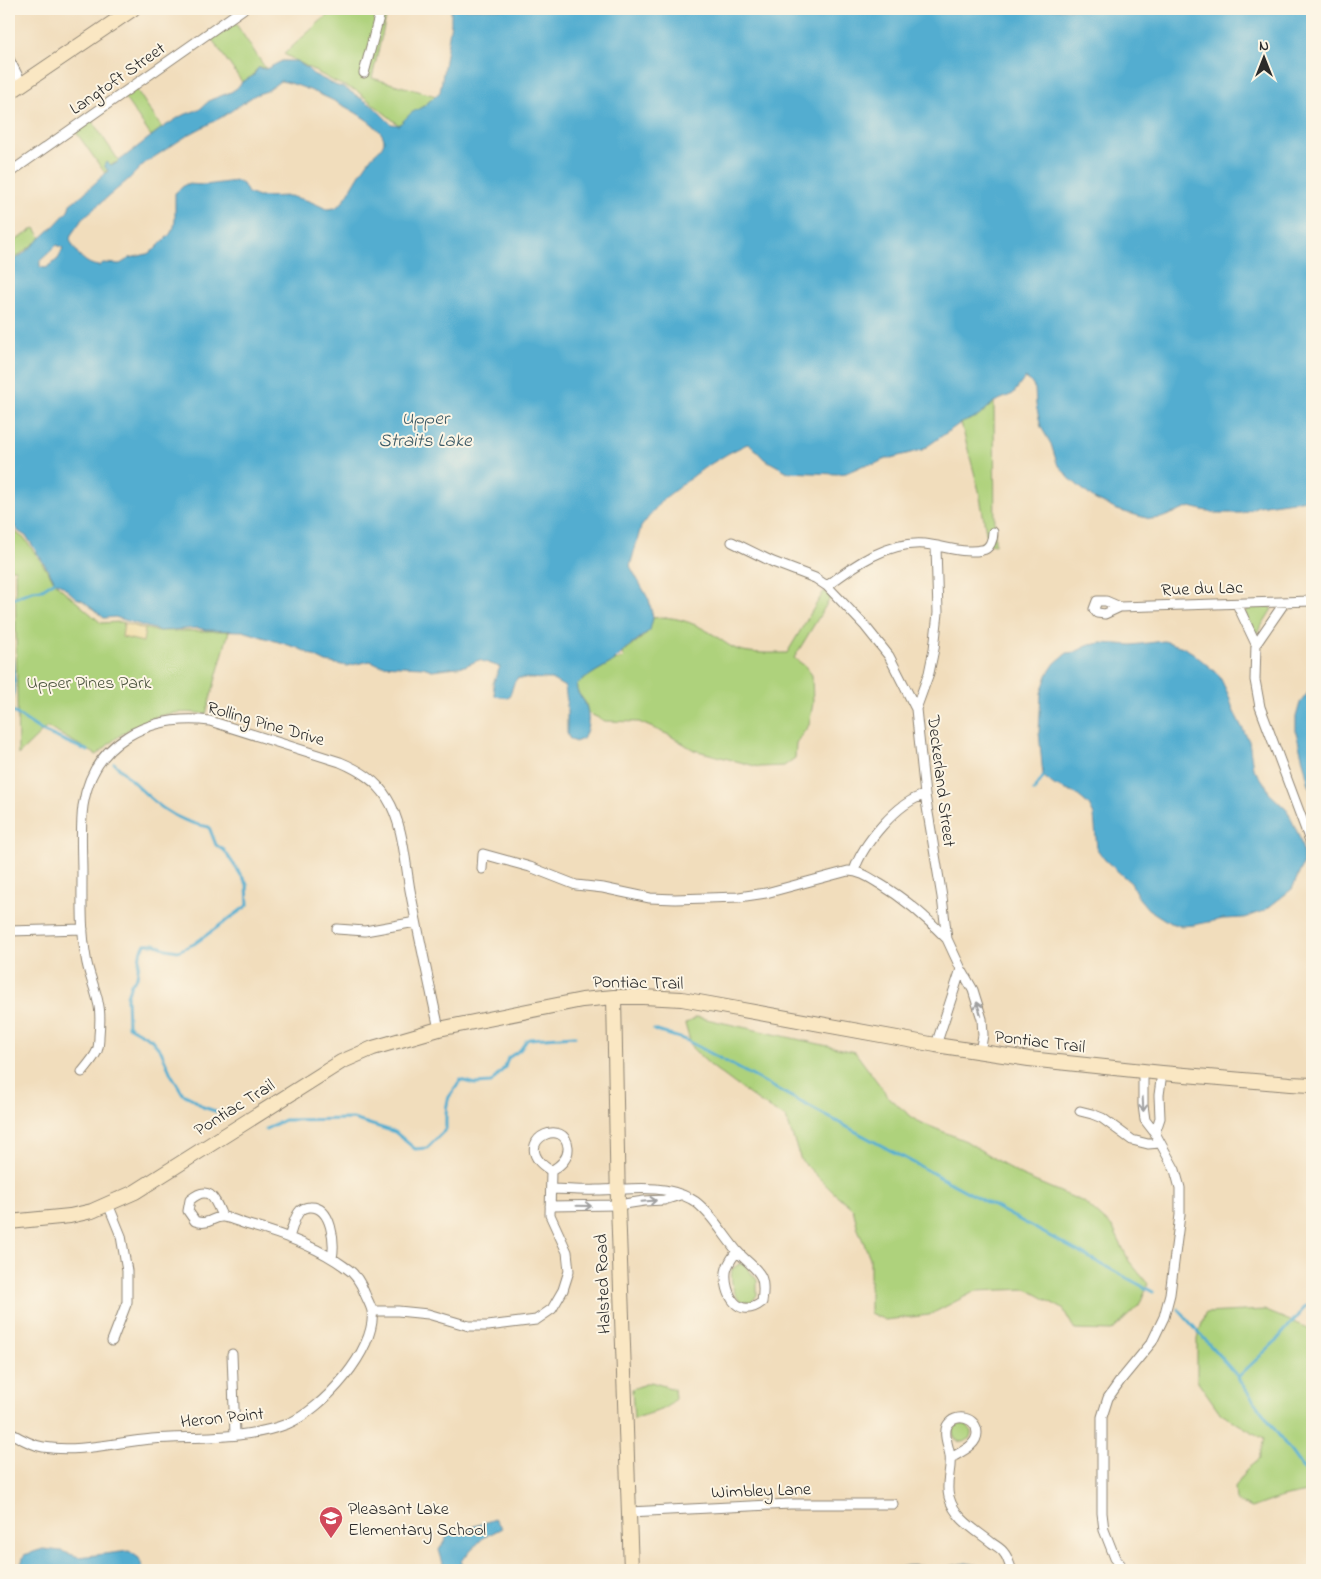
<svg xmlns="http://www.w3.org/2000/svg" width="1321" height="1579" font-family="'Indie Flower',sans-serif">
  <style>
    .green { fill: #aed27b; stroke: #6c7e53 }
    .sand { fill: #eeda9e; stroke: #8c8264 }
    .water { fill: #52add0; stroke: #3e6c7e; fill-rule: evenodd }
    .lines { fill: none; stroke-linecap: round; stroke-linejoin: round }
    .stream { stroke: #52add0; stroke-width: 3 }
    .street-casing { stroke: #8e8474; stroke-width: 11 }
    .secondary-casing { stroke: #8e8474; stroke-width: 16 }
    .street { stroke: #fff; stroke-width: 9 }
    .secondary { stroke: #fae7c3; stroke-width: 14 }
    .oneway { stroke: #a0a0a0 }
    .labels { text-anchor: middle; stroke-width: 4; stroke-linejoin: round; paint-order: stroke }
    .street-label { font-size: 18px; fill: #2b2b2b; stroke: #fcf5e5 }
    .park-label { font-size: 18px; fill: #4c553f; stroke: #fcf5e5 }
    .poi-label { font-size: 18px; fill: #2b2b2b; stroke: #fcf5e5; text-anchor: start }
    .water-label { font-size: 19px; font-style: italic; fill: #395865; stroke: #fcf5e5 }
  </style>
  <rect width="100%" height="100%" fill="#fcf5e5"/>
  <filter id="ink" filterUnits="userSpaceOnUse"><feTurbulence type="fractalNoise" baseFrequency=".02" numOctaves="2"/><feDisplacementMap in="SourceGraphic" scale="10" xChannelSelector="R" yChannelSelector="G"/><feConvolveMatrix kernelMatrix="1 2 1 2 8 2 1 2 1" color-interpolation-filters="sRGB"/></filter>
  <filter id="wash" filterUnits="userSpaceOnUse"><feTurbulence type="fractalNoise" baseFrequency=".0096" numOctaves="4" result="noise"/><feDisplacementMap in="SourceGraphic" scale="20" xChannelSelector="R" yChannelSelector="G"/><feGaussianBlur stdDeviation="1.12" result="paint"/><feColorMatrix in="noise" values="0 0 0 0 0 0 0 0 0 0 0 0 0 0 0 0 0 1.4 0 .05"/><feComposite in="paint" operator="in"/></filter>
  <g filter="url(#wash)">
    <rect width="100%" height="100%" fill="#f1ddbc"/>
    <path class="green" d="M 334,9 L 388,9 L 372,78 L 436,96 L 399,125 L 357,91 L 335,82 L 284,54 Z
      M 232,18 L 266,69 L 260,67 L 255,71 L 253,76 L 242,82 L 209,35 Z
      M 136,89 L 162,128 L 151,136 L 124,97 Z
      M 92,121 L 119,161 L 111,165 L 105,173 L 76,132 Z
      M 35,228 L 41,238 L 9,263 L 9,245 L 10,244 L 9,237 L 13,242 Z
      M 994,402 L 995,545 L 988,544 L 979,491 L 961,423 L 979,416 Z
      M 9,413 L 13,422 L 14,531 L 26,540 L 57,585 L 101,623 L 121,622 L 155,631 L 229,631 L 206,714 C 160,707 129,724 97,755 L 47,727 L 18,755 L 15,569 L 9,569 Z
      M 824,591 L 831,597 L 794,658 L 805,666 L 812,675 L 813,703 L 809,725 L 796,743 L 795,758 L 784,766 L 759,767 L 694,750 L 669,735 L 639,722 L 605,721 L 588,713 C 587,710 587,707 586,704 C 582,695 572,691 579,681 L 614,661 L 624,658 L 622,654 C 635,640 649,639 653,618 C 672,615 692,622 709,632 C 720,638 727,646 739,650 C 754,654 772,653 787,653 Z
      M 1250,606 L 1270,606 L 1272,609 L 1257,633 L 1255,633 L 1246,617 L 1246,612 Z
      M 697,1017 L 855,1052 L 890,1099 L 917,1121 L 966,1141 L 1020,1175 L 1084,1202 L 1113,1228 L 1129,1261 L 1148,1284 L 1139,1305 L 1112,1331 L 1075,1330 L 1063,1309 L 1027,1289 L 976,1291 L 929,1315 L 885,1320 L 870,1313 L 870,1258 L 858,1229 L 853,1209 L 832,1191 L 801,1160 L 786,1118 L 758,1101 L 711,1066 L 692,1048 L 685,1024 Z
      M 739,1264 L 744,1264 L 757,1280 L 757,1295 L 752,1302 L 742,1302 C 733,1297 730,1279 732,1269 Z
      M 1264,1310 L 1312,1330 L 1312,1491 L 1282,1497 L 1252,1508 L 1236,1501 L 1235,1488 L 1246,1470 L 1259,1459 L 1264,1439 L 1221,1414 L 1197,1380 L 1197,1339 L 1205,1313 Z
      M 651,1382 L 674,1389 L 675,1399 C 664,1413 649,1412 634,1419 L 632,1389 Z
      M953 1433a9 9 0 1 1 18 0a9 9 0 1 1-18 0Z"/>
    <path class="sand" d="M 124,623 L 145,629 L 143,642 L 122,637 Z"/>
    <path class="water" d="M 451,9 L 1312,9 L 1312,497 L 1307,499 L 1258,506 L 1242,513 L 1215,513 L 1190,507 L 1161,518 L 1150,519 L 1117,510 L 1094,499 L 1069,478 L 1057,463 L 1051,444 L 1041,427 L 1036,405 L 1035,389 L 1030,381 L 1025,378 L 1013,394 L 994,402 L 979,416 L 959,424 L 922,450 L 883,460 L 875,464 L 864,465 L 846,473 L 837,474 L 788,472 L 764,459 L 751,445 L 747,444 L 729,453 L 704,468 L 662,500 L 641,527 L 630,566 L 649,600 L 653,618 L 650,630 L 626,649 L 614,661 L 595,672 L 577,684 C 575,692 581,696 585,703 C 590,714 589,729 583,739 L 575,742 L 569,738 L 567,733 L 567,702 L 565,687 L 551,679 L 518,678 C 512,682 513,692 508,698 L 495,696 L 493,683 L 500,667 L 479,660 L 465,666 L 432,670 L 423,667 L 380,665 L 370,661 L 347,666 L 326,662 L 298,648 L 243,631 L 206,630 L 198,628 L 160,631 L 115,617 L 104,618 L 82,600 L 76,598 L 63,586 L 55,581 L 27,537 L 18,531 L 15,527 L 11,519 L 13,480 L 9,454 L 9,263 L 23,254 L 54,226 L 68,211 L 70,204 L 82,195 L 108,171 L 105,167 L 105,163 L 107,162 L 111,165 L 115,164 L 162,128 L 181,116 L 200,109 L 210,100 L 231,92 L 237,88 L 242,82 L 253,76 L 258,68 L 266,69 L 282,61 L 296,61 L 307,68 L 313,74 L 337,86 L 343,87 L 373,106 L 391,124 L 399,125 L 411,113 L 424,106 L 440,92 L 451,23 ZM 280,81 C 298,82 385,120 384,141 C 383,149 375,152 370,159 C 359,173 352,190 341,204 L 335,208 L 327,209 L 309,201 L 290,196 L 258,197 L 248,193 L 243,184 L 236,181 L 205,185 L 186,184 L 175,193 L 175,220 L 174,227 L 170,234 L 154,250 L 147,254 L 130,258 L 120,264 L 103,263 L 99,266 C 85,265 76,253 70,240 L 71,235 L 83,218 L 129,179 L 145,163 L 188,135 L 222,117 L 255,95 L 267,91 ZM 57,245 L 63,248 L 58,259 L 46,268 L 40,267 L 40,261 Z
      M 1164,641 L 1183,647 L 1193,653 L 1219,675 L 1228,694 L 1234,712 L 1249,741 L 1253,768 L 1266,785 L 1269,793 L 1287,810 L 1299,836 L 1303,851 L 1303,865 L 1292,889 L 1264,911 L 1244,918 L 1223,919 L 1194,925 L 1181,926 L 1170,923 L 1148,909 L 1138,897 L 1131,883 L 1105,860 L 1097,849 L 1094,815 L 1089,805 L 1076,794 L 1054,785 L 1043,776 L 1039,732 L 1041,693 L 1047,675 L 1055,663 L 1067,653 L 1075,652 L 1089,645 L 1102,643 L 1132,645 Z
      M 1312,687 L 1312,797 L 1296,732 L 1296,717 L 1300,703 Z
      M 495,1519 L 502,1528 L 483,1538 L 461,1561 L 465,1570 L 445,1570 L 439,1550 L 448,1535 Z
      M 43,1549 L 61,1551 L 79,1557 L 129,1551 L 139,1558 L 144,1570 L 19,1570 L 24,1555 Z
      M 966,1563 L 977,1565 L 990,1570 L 895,1570 C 910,1561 926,1569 942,1567 C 950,1567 958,1564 966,1563 Z"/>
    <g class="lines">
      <path class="stream" d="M 9,600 L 32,591 L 41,590 L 55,581
        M 9,635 L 14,682 L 11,708 L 12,711 L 42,731 L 88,751
        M 114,763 C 144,792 165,820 209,827 L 216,845 L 224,850 L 230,859 L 247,884 L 248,905 L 194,944 L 178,951 L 166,949 L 155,944 L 145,944 L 140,954 L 137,977 L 131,984 L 127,996 L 128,1026 L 151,1039 L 161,1051 L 171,1074 L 183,1094 L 193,1099 L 203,1107 L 224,1114
        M 1034,791 L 1043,777
        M 654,1030 L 686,1040 L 1153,1292
        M 266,1129 L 284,1120 L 353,1119 L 395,1132 L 415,1149 L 427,1148 L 446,1129 C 446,1119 445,1107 449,1097 C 453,1091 457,1088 460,1080 L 475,1084 L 491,1083 L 505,1067 L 508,1058 L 520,1050 L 527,1040 L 529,1039 L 575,1036
        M 1178,1309 L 1238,1377 L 1241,1383 L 1312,1481
        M 1238,1377 L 1276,1341 L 1306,1306"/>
    </g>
  </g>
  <g filter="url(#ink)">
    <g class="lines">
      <g class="street-casing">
        <path id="street" d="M 9,59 L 22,84
          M 364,73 L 381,9
          M 9,173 L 243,9
          M 732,542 L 773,562 L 815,578 L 827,586 L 865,626 L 889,656 L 916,709
          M 936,547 L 938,613 L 934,649 L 929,673 L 916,709 L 925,795 L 942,897 L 947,939 L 961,969 L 973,990 L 982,1019 L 983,1035 L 980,1052
          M 827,586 C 854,565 888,541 925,544 C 943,546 963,554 982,550 C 990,549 993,539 993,532
          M 1237,604 L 1256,644 L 1255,680 L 1260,707 L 1312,846
          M 1120,607 L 1106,601 L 1097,601 L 1094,609 L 1097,613 L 1105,614 L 1120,607 L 1312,601
          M 1256,644 L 1285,602
          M 482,869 L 483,854 L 530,867 L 576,885 L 603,888 L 650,898 L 675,899 L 739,897 L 766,893 L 848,871 C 860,871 870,878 880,884 C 907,900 926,917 947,939
          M 854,871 C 862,845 898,801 925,795
          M 337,929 L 365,931 L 416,922
          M 9,931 L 83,929
          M 936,1045 L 961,969
          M 82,1072 C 87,1066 94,1058 97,1051 C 99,1046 99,1040 99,1036 C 100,1025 101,1012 98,1002 C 95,987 88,973 86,958 C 81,930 82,902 82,874 C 82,852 80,828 83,806 C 93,741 149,714 210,721 L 340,762 C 359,770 376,780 387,798 C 403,823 405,861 410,890 C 419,937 429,983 439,1029
          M 1080,1111 L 1092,1114 L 1102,1118 L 1132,1140 L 1148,1144 L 1160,1143
          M 1155,1133 L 1160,1118 L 1159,1095 L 1162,1073
          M 551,1189 C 566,1189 581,1191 597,1190 C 628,1190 662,1183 691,1199 C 707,1207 725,1237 737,1251 C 756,1272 767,1270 762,1302 C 738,1321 724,1293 726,1272 C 727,1264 733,1257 737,1251
          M 108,1204 L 121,1236 L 127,1271 L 127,1302 L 112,1341
          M 550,1206 L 618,1205 L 644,1201 L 664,1200 L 680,1195
          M 289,1237 C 292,1230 294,1218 299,1212 C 301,1209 306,1207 310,1207 C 332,1206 335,1243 332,1258
          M 372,1311 L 398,1311 L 428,1314 L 469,1326 L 488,1326 L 536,1320 L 552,1309 L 563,1290 L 569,1271 L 567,1252 L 550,1215 L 551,1171 C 560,1166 569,1159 568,1147 C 565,1119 520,1137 539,1161 C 542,1165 547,1168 551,1171
          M 232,1354 L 235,1435
          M 9,1432 C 19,1438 31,1445 43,1447 C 79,1453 117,1442 152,1439 C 197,1436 245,1440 287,1424 C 321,1411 377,1350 372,1311 C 371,1306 367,1299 365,1294 C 361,1283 355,1273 345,1267 C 317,1246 282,1234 249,1225 C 241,1223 232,1218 223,1217 C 213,1216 210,1226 195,1221 L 188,1211 L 190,1200 C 210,1183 215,1200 222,1216
          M 951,1458 C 960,1452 977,1446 977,1433 C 977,1417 955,1412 947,1426 C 943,1435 949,1447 950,1456 C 952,1469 945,1483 949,1497 C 955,1519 976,1530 992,1543 C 996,1546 1002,1549 1004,1553 C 1008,1557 1009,1565 1012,1570
          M 629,1512 L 790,1504 L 893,1504
          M 1125,1570 L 1115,1558 L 1104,1530 L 1102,1513 L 1102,1417 L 1108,1398 L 1120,1381 L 1152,1342 L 1164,1317 L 1170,1294 L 1180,1215 L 1180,1188 L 1175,1170 L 1155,1133 L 1145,1120 L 1143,1105 L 1143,1071"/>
      </g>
      <g class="secondary-casing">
        <path id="secondary" d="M 9,93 L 133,9
          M 614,997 L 618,1205 L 631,1570
          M 9,1222 L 70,1216 L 92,1211 L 135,1192 L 341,1062 L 373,1048 L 439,1029 L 582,1000 L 614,997 L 643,997 L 682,999 L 936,1045 L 1029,1059 L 1162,1073 L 1290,1084 L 1312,1085"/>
      </g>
      <use href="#street" class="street"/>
      <use href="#secondary" class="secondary"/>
    </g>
    <defs><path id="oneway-shaft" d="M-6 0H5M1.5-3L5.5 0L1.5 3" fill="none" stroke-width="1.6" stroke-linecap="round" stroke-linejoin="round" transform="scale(1.25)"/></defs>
    <g class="oneway">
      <use href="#oneway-shaft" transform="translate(979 1009) rotate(-107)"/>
      <use href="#oneway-shaft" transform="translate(1143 1104) rotate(87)"/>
      <use href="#oneway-shaft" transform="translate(649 1201) rotate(-5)"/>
      <use href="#oneway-shaft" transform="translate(584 1206) rotate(1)"/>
    </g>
  </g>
  <defs>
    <g id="school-pin" transform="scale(1.25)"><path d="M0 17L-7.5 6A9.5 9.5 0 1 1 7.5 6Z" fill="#d1495b" stroke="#fcf5e5"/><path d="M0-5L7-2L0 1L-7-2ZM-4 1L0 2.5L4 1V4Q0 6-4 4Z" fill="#fff"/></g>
  </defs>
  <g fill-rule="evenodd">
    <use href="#school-pin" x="331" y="1518"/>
  </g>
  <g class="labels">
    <g class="street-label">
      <text transform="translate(117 78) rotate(-35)" y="6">Langtoft Street</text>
      <text transform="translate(1202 588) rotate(-2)" y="6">Rue du Lac</text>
      <text transform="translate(266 723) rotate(16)" y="6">Rolling Pine Drive</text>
      <text transform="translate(942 781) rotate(83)" y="6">Deckerland Street</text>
      <text transform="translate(638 982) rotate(1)" y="6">Pontiac Trail</text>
      <text transform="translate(1040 1041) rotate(7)" y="6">Pontiac Trail</text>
      <text transform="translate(234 1107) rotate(-32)" y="6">Pontiac Trail</text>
      <text transform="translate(602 1284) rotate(-92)" y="6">Halsted Road</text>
      <text transform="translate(222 1417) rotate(-6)" y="6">Heron Point</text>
      <text transform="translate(761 1490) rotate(-2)" y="6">Wimbley Lane</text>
    </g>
    <g class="park-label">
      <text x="89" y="688">Upper Pines Park</text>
    </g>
    <g class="poi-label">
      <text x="348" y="1514">Pleasant Lake<tspan x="348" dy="21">Elementary School</tspan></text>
    </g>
    <g class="water-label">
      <text x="425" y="424">Upper<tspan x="425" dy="22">Straits Lake</tspan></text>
    </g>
  </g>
  <rect width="1321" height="1579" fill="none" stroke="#fcf5e5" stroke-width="30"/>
  <g transform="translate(1264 58)" stroke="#fcf5e5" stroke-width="4" paint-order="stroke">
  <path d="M0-4L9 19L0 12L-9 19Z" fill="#2b2b2b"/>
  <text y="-8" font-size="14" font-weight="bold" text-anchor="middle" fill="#2b2b2b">N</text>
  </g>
</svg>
